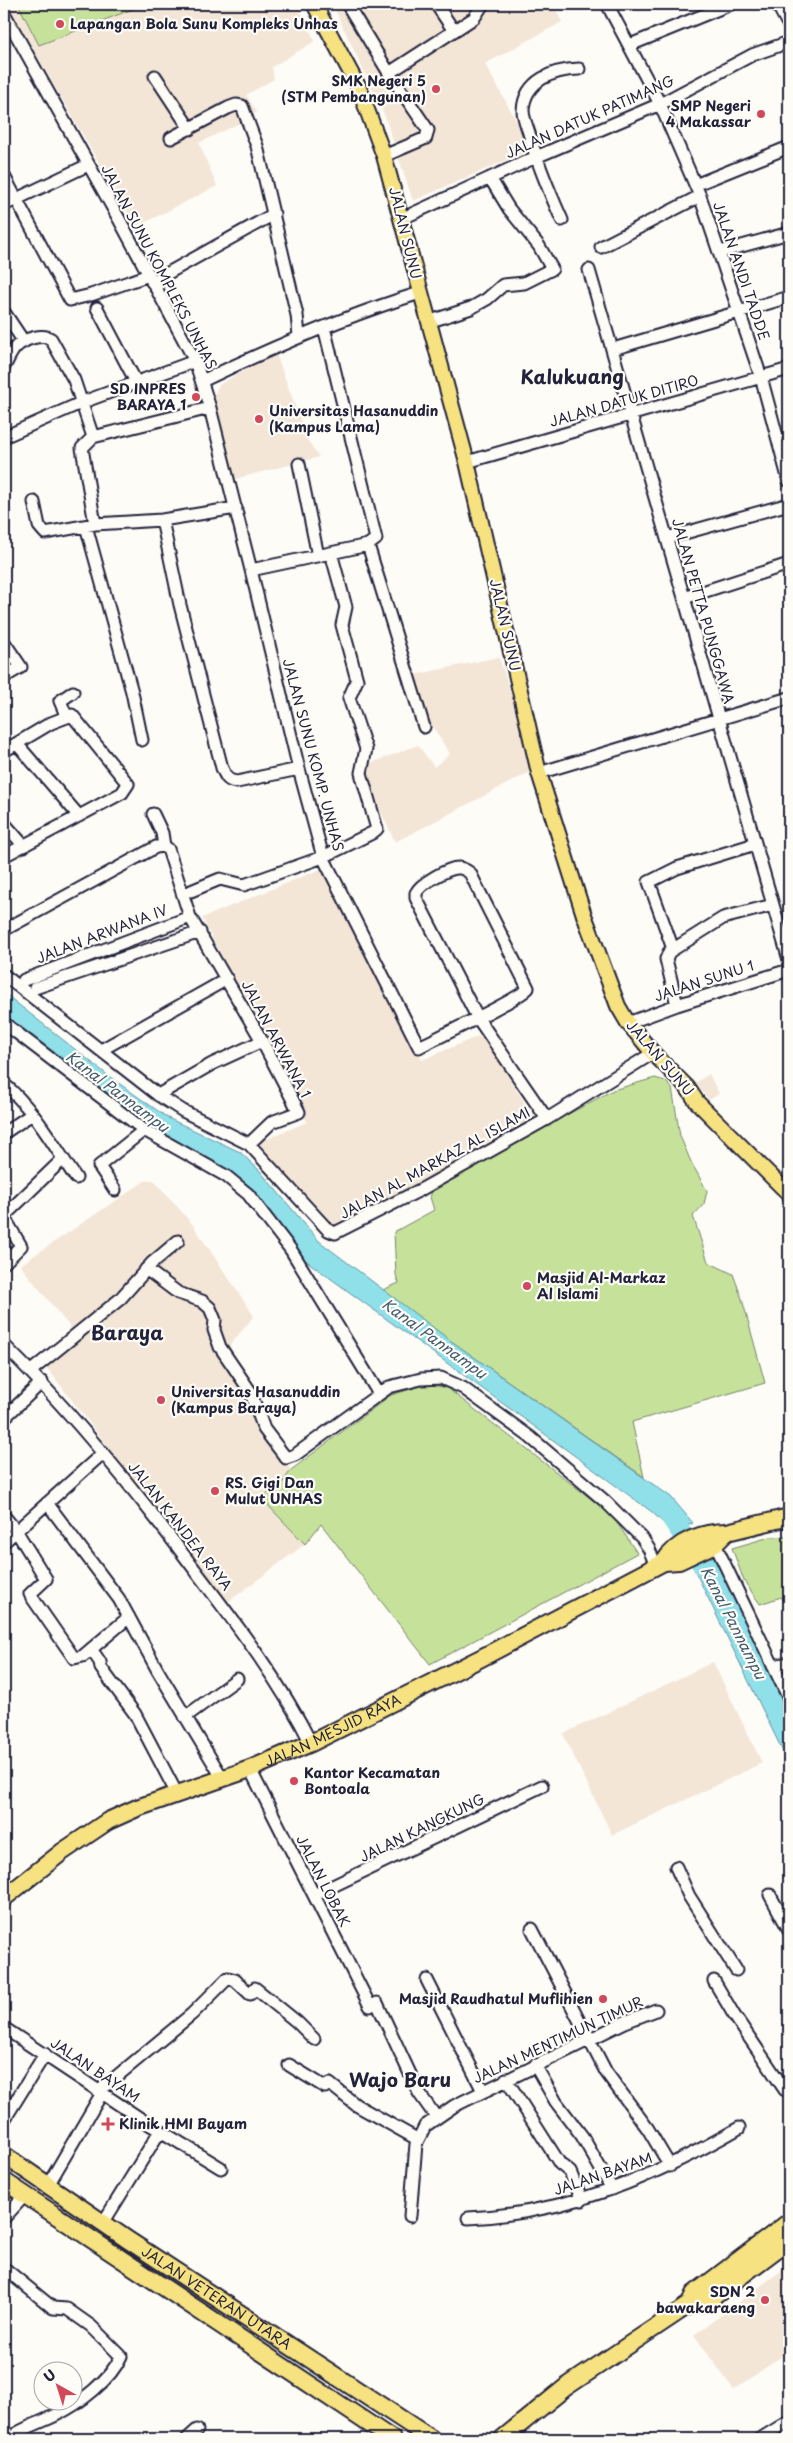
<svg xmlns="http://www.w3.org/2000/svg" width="793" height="2443" font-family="'Playpen Sans',sans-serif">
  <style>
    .built { fill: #f3e6d7 }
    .green { fill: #c6e29a; stroke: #74826a }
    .water { fill: #8fe0e9; stroke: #6394a3 }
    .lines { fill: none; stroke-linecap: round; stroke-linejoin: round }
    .river { stroke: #8fe0e9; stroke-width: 20 }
    .minor-casing { stroke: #22223b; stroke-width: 15 }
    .major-casing { stroke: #22223b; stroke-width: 18 }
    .highway-casing { stroke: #22223b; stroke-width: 20 }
    .minor { stroke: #fdfcf7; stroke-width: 11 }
    .major { stroke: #f7e281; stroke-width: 14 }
    .highway { stroke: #f7e281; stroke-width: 16 }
    .poi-dot { fill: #d1495b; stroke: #fdfcf7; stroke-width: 2 }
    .labels { text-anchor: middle; stroke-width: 4.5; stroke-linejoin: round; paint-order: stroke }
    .poi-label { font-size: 14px; font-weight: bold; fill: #22223b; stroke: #fdfcf7; text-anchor: start }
    .street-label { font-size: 14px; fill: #22223b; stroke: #fdfcf7 }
    .water-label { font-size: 15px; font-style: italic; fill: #435b6f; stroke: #fdfcf7 }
    .district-label { font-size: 19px; font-weight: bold; fill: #22223b; stroke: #fdfcf7 }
  </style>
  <rect width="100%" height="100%" fill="#fdfcf7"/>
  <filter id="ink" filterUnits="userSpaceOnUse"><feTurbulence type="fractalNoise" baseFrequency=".02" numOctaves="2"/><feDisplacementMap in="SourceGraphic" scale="10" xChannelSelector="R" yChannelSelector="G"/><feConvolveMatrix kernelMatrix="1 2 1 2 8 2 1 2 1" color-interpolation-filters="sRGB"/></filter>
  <g filter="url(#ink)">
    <path class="built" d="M 7,4 L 297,4 L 315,41 L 272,67 L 274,79 L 246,95 L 257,112 L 240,123 L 199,143 L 217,186 L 136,227 Z
      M 332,4 L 553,4 L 562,22 L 485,64 L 532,149 L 413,201 L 384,114 Z
      M 275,351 L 308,441 L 319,457 L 235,479 L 213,397 L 219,385 Z
      M 499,657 L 536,769 L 395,842 L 365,778 L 366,765 L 418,745 L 434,767 L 450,754 L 431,724 L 414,675 Z
      M 323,868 L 422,1060 L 483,1034 L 536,1122 L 342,1227 L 334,1229 L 257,1143 L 307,1122 L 202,918 Z
      M 709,1074 L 719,1094 L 709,1100 L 695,1083 Z
      M 154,1180 L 193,1225 L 254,1316 L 230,1345 L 254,1410 L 291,1470 L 283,1482 L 294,1534 L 305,1544 L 228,1602 L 40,1359 L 73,1331 L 20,1265 L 145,1181 Z
      M 713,1662 L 762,1763 L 612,1835 L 563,1734 Z
      M 789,2265 L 789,2351 L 734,2390 L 694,2335 Z"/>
    <path class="green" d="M 18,4 L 146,4 L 39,45 Z
      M 655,1078 L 665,1081 L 672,1088 L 680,1136 L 691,1162 L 707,1191 L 704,1204 L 693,1216 L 708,1262 L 733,1274 L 742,1299 L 765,1383 L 632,1422 L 644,1477 L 447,1338 L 383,1290 L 399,1283 L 396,1275 L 394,1232 L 434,1210 L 430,1197 L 434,1187 L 613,1090 Z
      M 428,1384 L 447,1388 L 612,1515 L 637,1553 L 430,1664 L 321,1524 L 305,1544 L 261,1498 L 283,1482 L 291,1470 L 391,1395 Z
      M 770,1537 L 789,1537 L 789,1606 L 781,1597 L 760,1604 L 744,1581 L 732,1548 Z"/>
    <path class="water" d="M 4,993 L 110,1077 L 168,1118 L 240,1152 L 260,1171 L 319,1241 L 447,1338 L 671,1497 L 693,1523 L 673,1532 L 652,1512 L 301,1257 L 246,1190 L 148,1131 L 4,1019 Z
      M 714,1556 L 789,1712 L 789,1764 L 693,1567 Z"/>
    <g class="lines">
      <path class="river" d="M 664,1507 L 716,1585"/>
      <g class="minor-casing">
        <path id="minor" d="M 347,4 L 389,73 L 428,130 L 426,138 L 384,156
          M 436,4 L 454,31
          M 607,4 L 660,104 L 700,196 L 761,377 L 789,481
          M 777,4 L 789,26
          M 4,13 L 119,219 L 195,361 L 210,408 L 251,570 L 368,545 L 376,539 L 324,327
          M 630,45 L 731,4
          M 389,73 L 474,18 L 483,4
          M 155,76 L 190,129
          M 171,138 L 228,108 L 236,105 L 242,106 L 257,146 L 297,315 L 299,336
          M 4,176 L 70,300 L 91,295 L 149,275
          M 695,185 L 789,147
          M 4,205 L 88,165
          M 403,218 L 536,157 L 660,104 L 752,55 L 789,42
          M 562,220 C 549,191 537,163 529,133 C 527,126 523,118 523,110 C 525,80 553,70 579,69
          M 601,247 L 700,196
          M 720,252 L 789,233
          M 589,270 L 789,960
          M 152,282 L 274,214
          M 97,308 L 136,382
          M 4,312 L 24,342
          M 428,322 L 471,308 L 487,299 L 503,285 L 524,283 L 552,269 L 539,246 L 509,209 L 490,178
          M 613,349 L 789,297
          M 4,367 C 8,360 11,351 17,346 C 24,339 43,333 51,339 L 74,380 L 93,437 L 210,408
          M 202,381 C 273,347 345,316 420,293
          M 4,437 L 83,402 L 195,361
          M 93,437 L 82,448 L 95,524
          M 467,462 L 789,369
          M 299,464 L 318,556
          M 34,502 L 39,526 L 45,533 L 95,524 L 162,520 L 236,508
          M 162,520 L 180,605 L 222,768 C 226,777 227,781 237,782 L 299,769
          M 86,526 L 132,692 L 142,740
          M 667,538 L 789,504
          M 368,545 L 424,727
          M 251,570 L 299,769 L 323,857 L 419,1047 C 435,1039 523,997 528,988 L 470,873 C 466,870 463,868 459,868 C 449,867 420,884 416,893 L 416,898 L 477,1017 L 547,1119
          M 684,598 L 789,564
          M 4,642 L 21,667 L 4,677
          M 66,715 L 60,701 L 73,692
          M 17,744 L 79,816
          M 4,751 L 51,723 L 72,715 L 128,784 L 122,793 L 4,856
          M 539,773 L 789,698
          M 153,814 L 162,833 L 164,846
          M 4,823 L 24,846
          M 191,891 L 220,879 L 244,885 L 323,857 L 372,833 L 377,829 L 361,773 L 366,749 L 349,698 L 357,680 L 342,625 L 346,607 L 331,553
          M 4,930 L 156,847 L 164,846 L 168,849 L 190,917 L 262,1041 L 299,1112 L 272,1122 L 249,1144
          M 673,949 L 649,882 L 677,868 L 755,844
          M 4,975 L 158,1095 L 183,1111 L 249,1144 L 328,1230 L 335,1233 L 422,1189 L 547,1119 L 653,1053
          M 24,980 L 190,917
          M 35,988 L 200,932
          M 677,1005 L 666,959 L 669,952 L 723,918 L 773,905
          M 4,1023 L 144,1130 L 226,1176 L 248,1194 L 291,1250 L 379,1394
          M 628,1023 L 677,1005 L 789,970
          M 101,1050 L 227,979
          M 4,1084 C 34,1109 54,1146 76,1178
          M 158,1095 L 212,1064 L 262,1041
          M 4,1133 L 32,1114
          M 115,1190 L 99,1166 L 144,1130
          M 4,1216 L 63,1159
          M 4,1217 L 21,1246 L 4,1263
          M 146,1269 L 178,1293 L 202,1301 L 210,1308 L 215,1320 L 214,1330 L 220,1347 L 250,1391 L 264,1429 L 286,1458 L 295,1455 L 389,1387 L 421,1379 L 441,1378 L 463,1388 L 530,1437 L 606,1502 L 642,1538 L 649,1549 L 656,1566
          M 4,1345 C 74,1414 136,1491 195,1570 C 237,1625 280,1681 311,1743
          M 31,1371 L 120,1299 L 152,1263 L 178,1241
          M 4,1418 L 42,1382
          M 47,1503 L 119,1599 L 158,1671 L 223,1779
          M 4,1516 L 17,1532 L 46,1579 L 30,1594 L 31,1596 L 74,1658 L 83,1656 L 129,1617
          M 4,1542 L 103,1453
          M 715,1544 L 789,1699
          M 91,1649 L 100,1662 L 101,1668 L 135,1714 L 177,1794
          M 773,1666 L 789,1663
          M 185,1717 L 237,1679
          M 250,1769 L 370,2006
          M 676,1867 L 689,1896 L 736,1970
          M 314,1895 L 542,1786
          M 770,1895 L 789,1930
          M 532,1929 L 606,2072 L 648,2129 L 670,2166
          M 427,1980 L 483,2091
          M 714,1981 L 734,2015 L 785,2090
          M 377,2003 L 419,2093 L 436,2117
          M 4,2028 L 141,2119 L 221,2168
          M 289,2065 L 325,2087 L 330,2084 L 356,2105 L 417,2139
          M 535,2065 L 556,2102 L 582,2136 L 612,2189
          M 506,2079 L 560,2164 L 570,2172 L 582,2200
          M 99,2091 L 192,2014 L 228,1978 L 235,1980 L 250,1994 L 255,1988 L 297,2022 L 314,2039
          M 4,2120 L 45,2054
          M 48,2185 L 102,2093
          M 410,2216 L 416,2144 L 425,2126 L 454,2106 L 625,2022 L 656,2010
          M 4,2218 L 25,2195
          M 468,2218 C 566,2214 655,2177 739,2128
          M 103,2223 L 160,2131
          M 4,2268 L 53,2308 L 67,2309 L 91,2326 L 121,2356 C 111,2380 79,2404 56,2415 C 40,2423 22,2428 8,2439
          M 187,2439 L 197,2430
          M 760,2439 L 789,2421"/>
      </g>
      <g class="major-casing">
        <path id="major" d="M 314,4 L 359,88 L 384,156 L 467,462 L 539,773 L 584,915 L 618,1006 L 628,1023 L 653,1053 L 687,1087 L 697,1102 L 789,1194"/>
      </g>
      <g class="highway-casing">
        <g id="highway">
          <path d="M 664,1562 C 677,1541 703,1532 727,1532"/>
          <path id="s1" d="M 4,1898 L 62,1852 L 108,1821 L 137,1808 L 250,1769 L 311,1743 L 481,1658 L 664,1562 L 679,1561 L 715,1544 L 727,1532 L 789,1517"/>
          <path id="s2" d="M 4,2155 L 128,2240 L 432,2439"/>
          <path d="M 4,2181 L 392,2439"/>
          <path d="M 690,2304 L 705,2303 L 789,2240"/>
          <path d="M 502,2439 L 566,2387 L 690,2304 L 694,2294 L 789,2222"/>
        </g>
      </g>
      <use href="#minor" class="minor"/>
      <use href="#major" class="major"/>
      <use href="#highway" class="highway"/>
    </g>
  </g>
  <g class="poi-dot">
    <circle cx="60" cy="24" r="5"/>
    <circle cx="436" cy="89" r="5"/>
    <circle cx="761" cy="114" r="5"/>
    <circle cx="196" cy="397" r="5"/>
    <circle cx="259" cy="419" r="5"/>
    <circle cx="527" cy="1286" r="5"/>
    <circle cx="161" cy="1400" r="5"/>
    <circle cx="215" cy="1491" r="5"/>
    <circle cx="294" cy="1781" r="5"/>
    <circle cx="603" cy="1999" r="5"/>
    <path d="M105.5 2116.5h5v5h5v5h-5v5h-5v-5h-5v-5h5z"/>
    <circle cx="765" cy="2300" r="5"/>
  </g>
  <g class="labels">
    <g class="poi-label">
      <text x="70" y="29">Lapangan Bola Sunu Kompleks Unhas</text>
      <text x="426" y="86" text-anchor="end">SMK Negeri 5<tspan x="426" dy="16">(STM Pembangunan)</tspan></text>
      <text x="751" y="111" text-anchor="end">SMP Negeri<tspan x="751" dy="16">4 Makassar</tspan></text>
      <text x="186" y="394" text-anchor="end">SD INPRES<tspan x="186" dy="16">BARAYA 1</tspan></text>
      <text x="269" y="416">Universitas Hasanuddin<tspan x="269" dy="16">(Kampus Lama)</tspan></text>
      <text x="537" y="1283">Masjid Al-Markaz<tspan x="537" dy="16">Al Islami</tspan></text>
      <text x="171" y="1397">Universitas Hasanuddin<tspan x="171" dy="16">(Kampus Baraya)</tspan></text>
      <text x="225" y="1488">RS. Gigi Dan<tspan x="225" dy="16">Mulut UNHAS</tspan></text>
      <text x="304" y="1778">Kantor Kecamatan<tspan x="304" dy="16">Bontoala</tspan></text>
      <text x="593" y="2004" text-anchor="end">Masjid Raudhatul Muflihien</text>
      <text x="119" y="2129">Klinik HMI Bayam</text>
      <text x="755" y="2297" text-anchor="end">SDN 2<tspan x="755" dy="16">bawakaraeng</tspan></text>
    </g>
    <g class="street-label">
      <text transform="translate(590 117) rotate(-24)" y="5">JALAN DATUK PATIMANG</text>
      <text transform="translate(405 233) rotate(76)" y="5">JALAN SUNU</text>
      <text transform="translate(159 267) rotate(62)" y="5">JALAN SUNU KOMPLEKS UNHAS</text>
      <text transform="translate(741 271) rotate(71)" y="5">JALAN ANDI TADDE</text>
      <text transform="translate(624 401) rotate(-16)" y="5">JALAN DATUK DITIRO</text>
      <text transform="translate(703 611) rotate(74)" y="5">JALAN PETTA PUNGGAWA</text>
      <text transform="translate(505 625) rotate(77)" y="5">JALAN SUNU</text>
      <text transform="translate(313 755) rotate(75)" y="5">JALAN SUNU KOMP. UNHAS</text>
      <text transform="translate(102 934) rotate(-21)" y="5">JALAN ARWANA IV</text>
      <text transform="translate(704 981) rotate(-18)" y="5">JALAN SUNU 1</text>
      <text transform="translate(276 1039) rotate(62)" y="5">JALAN ARWANA 1</text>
      <text transform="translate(660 1058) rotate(49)" y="5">JALAN SUNU</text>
      <text transform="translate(435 1163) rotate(-29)" y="5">JALAN AL MARKAZ AL ISLAMI</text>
      <text transform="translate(180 1526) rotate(52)" y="5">JALAN KANDEA RAYA</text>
      <text dy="5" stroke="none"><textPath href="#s1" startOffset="372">JALAN MESJID RAYA</textPath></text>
      <text transform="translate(422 1828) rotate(-26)" y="5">JALAN KANGKUNG</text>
      <text transform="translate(323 1881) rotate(63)" y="5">JALAN LOBAK</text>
      <text transform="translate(558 2040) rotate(-25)" y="5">JALAN MENTIMUN TIMUR</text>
      <text transform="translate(95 2070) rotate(34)" y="5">JALAN BAYAM</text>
      <text transform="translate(603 2174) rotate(-19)" y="5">JALAN BAYAM</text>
      <text dy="5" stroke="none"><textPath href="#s2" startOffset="256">JALAN VETERAN UTARA</textPath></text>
    </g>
    <g class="water-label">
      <text transform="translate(117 1092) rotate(37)" y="5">Kanal Pannampu</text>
      <text transform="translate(434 1339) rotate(36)" y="5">Kanal Pannampu</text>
      <text transform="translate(733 1623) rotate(63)" y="5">Kanal Pannampu</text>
    </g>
    <g class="district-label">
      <text x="572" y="384">Kalukuang</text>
      <text x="127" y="1340">Baraya</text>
      <text x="400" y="2087">Wajo Baru</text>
    </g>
  </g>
  <rect width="793" height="2443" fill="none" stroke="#fdfcf7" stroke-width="20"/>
  <rect x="10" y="10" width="773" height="2423" fill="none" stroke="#22223b" stroke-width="2" filter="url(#ink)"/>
  <g transform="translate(58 2386) rotate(321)"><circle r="24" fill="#fdfcf7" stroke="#a5a5ac"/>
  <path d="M0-4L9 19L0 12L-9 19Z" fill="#d1495b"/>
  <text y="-8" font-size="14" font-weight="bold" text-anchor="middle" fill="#22223b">U</text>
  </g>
</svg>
